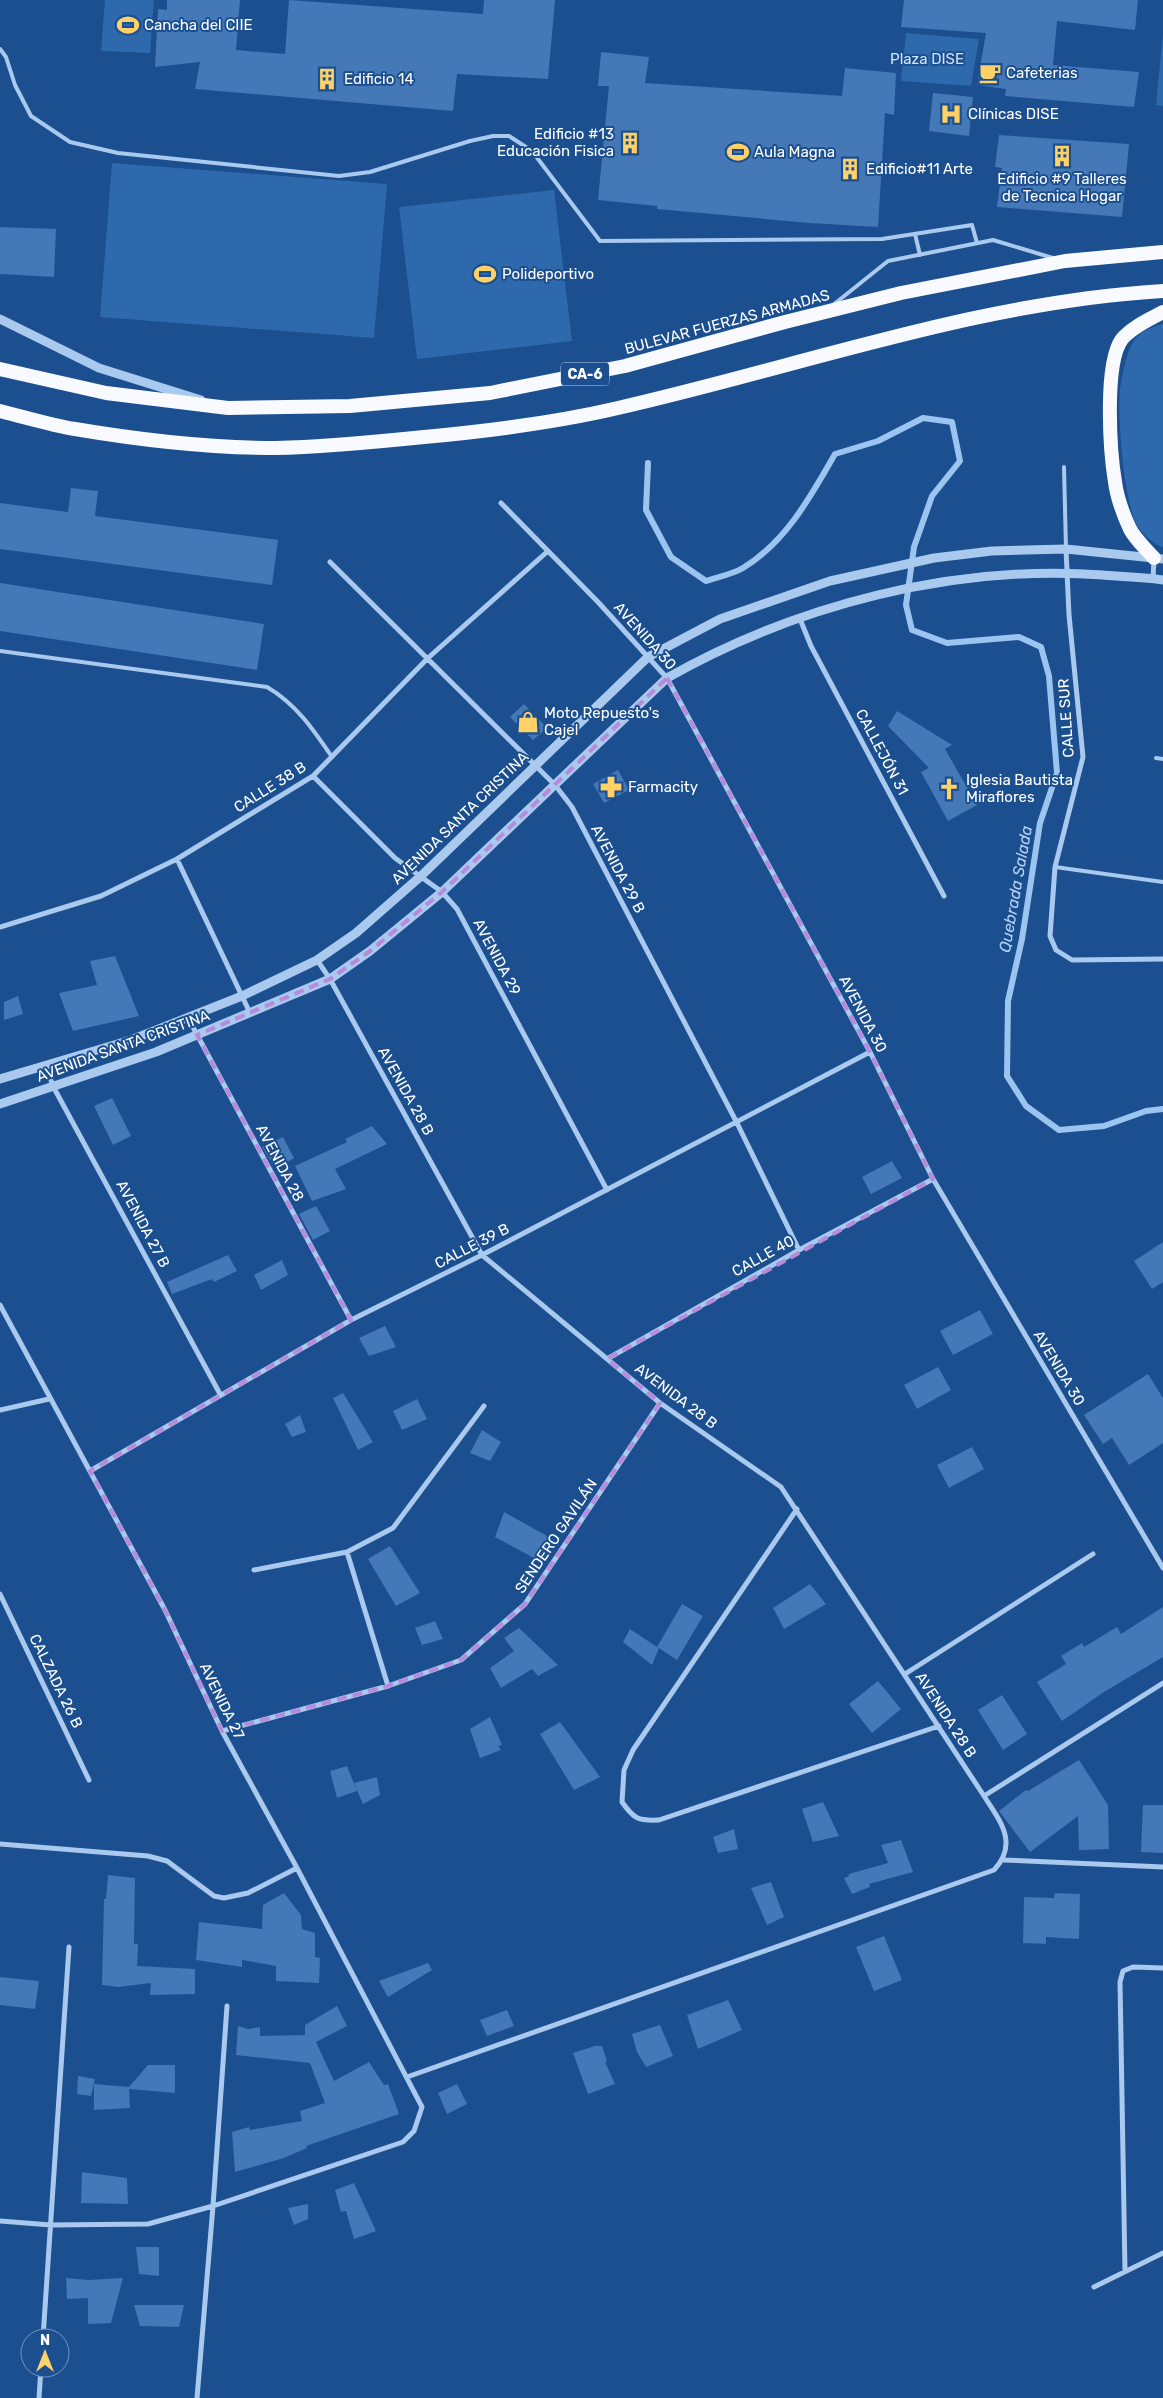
<svg xmlns="http://www.w3.org/2000/svg" width="1163" height="2398" font-family="Rubik,sans-serif">
  <style>
    .green { fill: #2e69ad }
    .lines { fill: none; stroke-linecap: round; stroke-linejoin: round }
    .stream { stroke: #9cc4f0; stroke-width: 6 }
    .building { fill: #4478b7 }
    .service { stroke: #a9c9ee; stroke-width: 4 }
    .minor { stroke: #a9c9ee; stroke-width: 5 }
    .tertiary { stroke: #a9c9ee; stroke-width: 9 }
    .trunk { stroke: #f8faff; stroke-width: 14 }
    .marked { fill: none; stroke: #b68bdc; stroke-width: 4; stroke-dasharray: 10 6; stroke-linejoin: round }
    .labels { text-anchor: middle; stroke-width: 4; stroke-linejoin: round; paint-order: stroke }
    .shield { fill: #1b4f8f; stroke: #bbcadd; stroke-width: 1 }
    .shield-label { font-size: 14px; font-weight: bold; fill: #fff }
    .poi-label { font-size: 15px; fill: #fff; stroke: #1b4f8f; text-anchor: start }
    .park-label { font-size: 15px; fill: #cfe3fa; stroke: #1b4f8f }
    .street-label { font-size: 15px; fill: #fff; stroke: #1b4f8f }
    .water-label { font-size: 16px; font-style: italic; fill: #b5d3f5; stroke: #1b4f8f }
  </style>
  <rect width="100%" height="100%" fill="#1b4f8f"/>
  <path class="green" d="M 105,0 L 154,0 L 150,53 L 101,51 Z
    M 906,33 L 979,39 L 971,86 L 901,81 Z
    M 1163,34 L 1163,106 L 1156,105 Z
    M 112,163 L 387,184 L 374,338 L 100,317 Z
    M 554,190 L 572,341 L 417,359 L 399,207 Z
    M 1163,324 L 1163,547 C 1155,545 1144,535 1139,529 C 1124,507 1117,416 1120,389 C 1122,375 1126,356 1132,344 C 1138,332 1151,327 1163,324 Z"/>
  <g class="lines">
    <path class="stream" d="M 648,463 L 646,510 L 671,557 L 706,581 C 718,577 733,574 743,568 C 786,542 811,496 835,454 L 878,441 L 923,418 L 952,422 L 960,461 L 932,496 L 914,547 L 906,605 L 912,630 L 947,643 L 1019,637 L 1041,647 L 1049,676 L 1057,773 L 1040,823 L 1022,939 L 1008,1001 L 1007,1076 L 1026,1106 L 1059,1130 L 1104,1126 L 1146,1111 L 1163,1109"/>
  </g>
  <path class="building" d="M 167,0 L 240,0 L 236,50 L 285,54 L 289,0 L 483,14 L 484,0 L 555,0 L 548,79 L 457,74 L 453,111 L 195,89 L 200,62 L 155,67 L 158,9 L 167,10 Z
    M 904,0 L 1138,0 L 1135,30 L 1057,21 L 1053,65 L 1139,72 L 1134,107 L 1005,96 L 1006,89 L 977,85 L 986,33 L 901,27 Z
    M 601,52 L 649,57 L 645,83 L 842,96 L 845,68 L 896,73 L 894,115 L 885,113 L 878,227 L 809,223 L 657,209 L 657,206 L 598,200 L 609,86 L 598,86 Z
    M 933,93 L 973,97 L 969,136 L 929,131 Z
    M 999,135 L 1129,144 L 1122,217 L 997,207 L 1002,168 L 995,167 Z
    M 0,227 L 56,229 L 54,277 L 0,274 Z
    M 71,488 L 98,491 L 95,516 L 278,540 L 272,585 L 0,549 L 0,503 L 68,512 Z
    M 0,583 L 264,624 L 257,670 L 0,631 Z
    M 524,704 L 547,728 L 533,740 L 510,717 Z
    M 897,711 L 952,745 L 945,749 L 977,805 L 948,821 L 921,772 L 929,768 L 888,726 Z
    M 618,770 L 629,790 L 604,803 L 593,784 Z
    M 115,956 L 139,1016 L 73,1031 L 59,993 L 97,985 L 90,961 Z
    M 18,996 L 23,1014 L 4,1020 L 4,1002 Z
    M 112,1098 L 131,1136 L 113,1145 L 94,1106 Z
    M 372,1126 L 387,1144 L 335,1169 L 346,1189 L 312,1201 L 295,1166 L 347,1142 L 345,1139 Z
    M 283,1137 L 294,1158 L 276,1169 L 262,1147 Z
    M 892,1161 L 902,1178 L 871,1194 L 862,1177 Z
    M 316,1206 L 330,1231 L 313,1240 L 299,1214 Z
    M 1163,1242 L 1163,1282 L 1152,1289 L 1134,1261 Z
    M 228,1255 L 237,1271 L 214,1282 L 212,1279 L 172,1294 L 167,1282 Z
    M 282,1260 L 288,1275 L 261,1290 L 254,1275 Z
    M 980,1310 L 993,1334 L 953,1355 L 940,1331 Z
    M 385,1326 L 396,1347 L 369,1356 L 359,1338 Z
    M 938,1367 L 951,1390 L 917,1409 L 904,1385 Z
    M 1148,1374 L 1163,1398 L 1163,1443 L 1129,1465 L 1112,1438 L 1103,1444 L 1084,1415 Z
    M 343,1393 L 373,1442 L 358,1450 L 333,1398 Z
    M 417,1399 L 427,1419 L 402,1430 L 393,1411 Z
    M 300,1415 L 306,1432 L 292,1437 L 285,1424 Z
    M 482,1430 L 501,1442 L 490,1461 L 470,1453 Z
    M 972,1447 L 984,1469 L 949,1488 L 937,1465 Z
    M 504,1512 L 556,1541 L 543,1563 L 495,1537 Z
    M 390,1546 L 420,1593 L 396,1606 L 368,1559 Z
    M 810,1584 L 826,1604 L 784,1629 L 773,1608 Z
    M 682,1604 L 703,1616 L 677,1660 L 659,1648 L 652,1665 L 623,1642 L 630,1629 L 657,1647 Z
    M 1163,1607 L 1163,1657 L 1104,1692 L 1062,1721 L 1037,1682 L 1066,1664 L 1061,1656 L 1082,1643 L 1084,1647 L 1117,1627 L 1121,1634 Z
    M 435,1621 L 443,1639 L 422,1645 L 415,1628 Z
    M 519,1628 L 558,1665 L 538,1676 L 532,1669 L 501,1688 L 490,1668 L 514,1651 L 504,1638 Z
    M 878,1681 L 901,1709 L 872,1733 L 849,1704 Z
    M 1002,1695 L 1027,1734 L 1003,1750 L 978,1710 Z
    M 490,1717 L 502,1745 L 498,1746 L 501,1750 L 480,1758 L 470,1729 Z
    M 560,1722 L 600,1777 L 574,1790 L 540,1734 Z
    M 1079,1760 L 1108,1805 L 1109,1849 L 1079,1850 L 1078,1816 L 1030,1852 L 999,1811 L 1026,1790 L 1028,1791 Z
    M 347,1766 L 357,1791 L 337,1798 L 330,1771 Z
    M 377,1777 L 380,1795 L 363,1804 L 354,1783 Z
    M 823,1802 L 839,1836 L 813,1842 L 802,1809 Z
    M 1143,1805 L 1163,1805 L 1163,1853 L 1141,1852 Z
    M 734,1829 L 738,1849 L 718,1853 L 713,1837 Z
    M 901,1840 L 913,1872 L 869,1884 L 870,1887 L 852,1894 L 844,1878 L 849,1876 L 849,1874 L 888,1863 L 881,1845 Z
    M 108,1875 L 135,1878 L 134,1944 L 138,1944 L 137,1966 L 195,1969 L 195,1994 L 150,1995 L 151,1983 L 118,1987 L 102,1985 L 104,1899 L 106,1899 Z
    M 771,1882 L 784,1917 L 767,1925 L 751,1888 Z
    M 284,1893 L 301,1915 L 302,1929 L 315,1933 L 315,1957 L 320,1958 L 319,1983 L 276,1981 L 276,1966 L 242,1960 L 242,1967 L 196,1960 L 199,1922 L 262,1929 L 263,1905 Z
    M 1055,1893 L 1080,1894 L 1079,1939 L 1046,1937 L 1046,1944 L 1023,1943 L 1024,1897 L 1054,1898 Z
    M 884,1936 L 902,1980 L 874,1991 L 856,1947 Z
    M 428,1963 L 432,1970 L 388,1997 L 379,1981 Z
    M 0,1977 L 39,1981 L 35,2009 L 0,2005 Z
    M 728,2000 L 742,2030 L 698,2049 L 687,2015 Z
    M 337,2006 L 347,2026 L 316,2042 L 334,2081 L 369,2062 L 384,2085 L 388,2084 L 399,2114 L 306,2146 L 307,2148 L 284,2158 L 235,2172 L 232,2132 L 249,2127 L 250,2130 L 302,2121 L 300,2111 L 325,2103 L 310,2063 L 236,2055 L 238,2026 L 248,2029 L 260,2027 L 260,2036 L 305,2035 L 305,2025 Z
    M 507,2010 L 514,2026 L 487,2036 L 480,2020 Z
    M 660,2025 L 673,2056 L 646,2067 L 637,2052 L 632,2034 Z
    M 595,2046 L 602,2046 L 607,2061 L 605,2062 L 615,2084 L 588,2094 L 573,2053 Z
    M 148,2065 L 175,2065 L 175,2093 L 129,2089 L 130,2108 L 94,2110 L 94,2084 L 129,2087 Z
    M 78,2076 L 95,2079 L 91,2096 L 77,2094 Z
    M 457,2084 L 467,2104 L 447,2114 L 438,2093 Z
    M 82,2172 L 127,2178 L 128,2204 L 81,2203 Z
    M 354,2183 L 376,2231 L 354,2239 L 346,2211 L 341,2212 L 335,2190 Z
    M 308,2204 L 308,2219 L 294,2225 L 288,2208 Z
    M 136,2247 L 159,2247 L 159,2276 L 139,2274 Z
    M 66,2278 L 88,2280 L 123,2278 L 111,2323 L 88,2324 L 88,2298 L 67,2299 Z
    M 134,2305 L 184,2305 L 179,2327 L 140,2326 Z"/>
  <g class="lines">
    <path class="service" d="M 0,49 L 6,57 L 15,85 L 31,116 L 70,142 L 118,153 L 339,176 L 370,172 L 470,141 L 493,136 L 509,136 L 532,151 L 600,241 L 882,239 L 972,225 L 977,243
      M 915,234 L 920,255
      M 833,305 L 888,261 L 993,240 L 1053,258
      M 1064,467 L 1066,549
      M 0,651 L 267,687 C 296,704 313,729 332,757
      M 1156,758 L 1163,759
      M 1055,867 L 1163,882"/>
    <path class="minor" d="M 501,503 L 598,602 L 667,678 L 870,1052 L 933,1179 L 1163,1568
      M 1066,549 L 1069,615 L 1083,757 L 1055,867 L 1050,936 L 1056,950 L 1072,960 L 1163,959
      M 330,562 L 555,785 L 572,807 L 737,1123 L 799,1250
      M 1153,579 L 1154,559
      M 800,619 L 811,646 L 944,896
      M 313,776 L 395,858 L 442,892 L 457,909 L 607,1190
      M 177,859 L 250,1013
      M 0,927 L 101,896 L 177,859 L 313,776 L 428,658 L 548,551
      M 317,960 L 330,979 L 482,1255 L 660,1403 L 781,1487 L 984,1796 C 1000,1821 1019,1843 994,1870 L 407,2077
      M 188,1018 L 351,1320
      M 45,1066 L 54,1088 L 220,1394
      M 0,1305 L 165,1610 L 222,1731 L 297,1868 L 422,2107 L 414,2131 L 403,2142 L 213,2206 L 148,2224 L 51,2225 L 0,2221
      M 607,1359 L 799,1250 L 933,1179
      M 0,1410 L 49,1399
      M 90,1471 L 351,1320 L 482,1255 L 870,1052
      M 797,1509 L 633,1750 L 624,1770 L 622,1802 C 634,1819 638,1821 659,1820 L 939,1726
      M 347,1552 L 388,1686
      M 254,1570 L 347,1552 L 393,1528 L 484,1406
      M 0,1594 L 89,1780
      M 905,1674 L 1093,1554
      M 222,1731 L 388,1686 L 461,1660 L 525,1604 L 660,1403
      M 984,1796 L 1163,1683
      M 0,1844 L 148,1856 L 167,1861 L 214,1896 L 224,1898 L 248,1893 L 297,1868
      M 1004,1860 L 1163,1867
      M 1125,2271 L 1120,1982 L 1123,1971 L 1133,1967 L 1163,1968
      M 1094,2287 L 1163,2253
      M 43,2338 L 69,1947
      M 39,2398 L 41,2368
      M 197,2398 L 213,2206 L 227,2006"/>
    <path class="tertiary" d="M 0,319 L 99,368 L 201,400
      M 0,1079 L 131,1040 L 242,996 L 317,960 L 356,933 L 421,876 L 648,657 L 720,619 L 830,581 L 934,558 L 992,551 L 1066,549 L 1163,559
      M 0,1104 L 156,1052 L 330,979 L 370,951 L 442,892 L 667,678 C 796,605 954,564 1103,575 C 1123,577 1143,577 1163,580"/>
    <path class="trunk" d="M 0,369 L 106,393 L 228,408 L 350,406 L 490,393 L 625,366 L 785,322 L 901,293 L 1065,261 L 1163,252
      M 0,411 C 25,417 50,425 75,429 C 140,440 210,448 276,448 C 326,447 375,442 424,437 C 489,431 554,423 618,408 C 799,367 976,302 1163,291
      M 1154,558 C 1146,549 1135,539 1130,529 C 1123,514 1117,497 1115,482 C 1110,452 1104,363 1122,339 C 1132,327 1150,319 1163,312"/>
  </g>
  <path class="marked" d="M 667,678 L 870,1052 L 933,1179 L 607,1359 L 660,1403 L 525,1604 L 461,1660 L 388,1686 L 222,1731 L 165,1610 L 90,1471 L 351,1320 L 197,1035 L 330,979 L 370,951 L 442,892 Z"/>
  <defs>
    <g id="stadium-bare" transform="scale(1.725)"><path d="M0-5a6.5 5 0 1 0 0 10a6.5 5 0 1 0 0-10ZM-3.5-1.8h7v3.6h-7Z" fill="#ffd166" stroke="#1b4f8f" stroke-width="2.5" paint-order="stroke"/></g>
    <g id="cafe-bare" transform="scale(1.725)"><path d="M-5.5-4.5H6V0H3Q3 3.5 0 3.5H-2.5Q-5.5 3.5-5.5 0ZM3-3.2v2h1.7v-2ZM-6 4.5H4V6H-6Z" fill="#ffd166" stroke="#1b4f8f" stroke-width="2.5" paint-order="stroke"/></g>
    <g id="building-bare" transform="scale(1.725)"><path d="M-4-6H4V6H1V3H-1V6H-4ZM-2.5-4.3h1.7v1.8h-1.7ZM.8-4.3h1.7v1.8H.8ZM-2.5-1h1.7V.8h-1.7ZM.8-1h1.7V.8H.8Z" fill="#ffd166" stroke="#1b4f8f" stroke-width="2.5" paint-order="stroke"/></g>
    <g id="hospital-bare" transform="scale(1.725)"><path d="M-5-5h3v3.5h4V-5h3V5h-3V1.5h-4V5h-3Z" fill="#ffd166" stroke="#1b4f8f" stroke-width="2.5" paint-order="stroke"/></g>
    <g id="shop-bare" transform="scale(1.725)"><path d="M-5-2.5h2.3a2.7 3.5 0 0 1 5.4 0H5L5.5 6h-11ZM-1.5-2.5h3a1.5 2.3 0 0 0-3 0Z" fill="#ffd166" stroke="#1b4f8f" stroke-width="2.5" paint-order="stroke"/></g>
    <g id="pharmacy-bare" transform="scale(1.725)"><path d="M-2-6h4v4h4v4h-4v4h-4v-4h-4v-4h4Z" fill="#ffd166" stroke="#1b4f8f" stroke-width="2.5" paint-order="stroke"/></g>
    <g id="church-bare" transform="scale(1.725)"><path d="M-1.2-6h2.4v3.5h3.3v2.4h-3.3V6h-2.4V-.1h-3.3v-2.4h3.3Z" fill="#ffd166" stroke="#1b4f8f" stroke-width="2.5" paint-order="stroke"/></g>
  </defs>
  <g fill-rule="evenodd">
    <use href="#stadium-bare" x="128" y="25"/>
    <use href="#cafe-bare" x="990" y="73"/>
    <use href="#building-bare" x="327" y="79"/>
    <use href="#hospital-bare" x="951" y="114"/>
    <use href="#building-bare" x="630" y="143"/>
    <use href="#stadium-bare" x="738" y="152"/>
    <use href="#building-bare" x="1062" y="156"/>
    <use href="#building-bare" x="850" y="169"/>
    <use href="#stadium-bare" x="485" y="274"/>
    <use href="#shop-bare" x="528" y="722"/>
    <use href="#pharmacy-bare" x="611" y="787"/>
    <use href="#church-bare" x="949" y="789"/>
  </g>
  <g class="labels">
    <rect class="shield" x="561" y="362.5" width="48" height="23" rx="4"/>
    <g class="shield-label">
      <text x="585" y="379">CA-6</text>
    </g>
    <g class="poi-label">
      <text x="144" y="30">Cancha del CIIE</text>
      <text x="1006" y="78">Cafeterias</text>
      <text x="344" y="84">Edificio 14</text>
      <text x="968" y="119">Clínicas DISE</text>
      <text x="614" y="139" text-anchor="end">Edificio #13<tspan x="614" dy="17">Educación Fisica</tspan></text>
      <text x="754" y="157">Aula Magna</text>
      <text x="866" y="174">Edificio#11 Arte</text>
      <text x="1062" y="184" text-anchor="middle">Edificio #9 Talleres<tspan x="1062" dy="17">de Tecnica Hogar</tspan></text>
      <text x="502" y="279">Polideportivo</text>
      <text x="544" y="718">Moto Repuesto's<tspan x="544" dy="17">Cajel</tspan></text>
      <text x="966" y="785">Iglesia Bautista<tspan x="966" dy="17">Miraflores</tspan></text>
      <text x="628" y="792">Farmacity</text>
    </g>
    <g class="park-label">
      <text x="927" y="64">Plaza DISE</text>
    </g>
    <g class="street-label">
      <text transform="translate(727 322) rotate(-15)" y="5">BULEVAR FUERZAS ARMADAS</text>
      <text transform="translate(645 636) rotate(48)" y="5">AVENIDA 30</text>
      <text transform="translate(1066 718) rotate(-94)" y="5">CALLE SUR</text>
      <text transform="translate(882 752) rotate(62)" y="5">CALLEJÓN 31</text>
      <text transform="translate(270 787) rotate(-32)" y="5">CALLE 38 B</text>
      <text transform="translate(460 818) rotate(-44)" y="5">AVENIDA SANTA CRISTINA</text>
      <text transform="translate(618 869) rotate(62)" y="5">AVENIDA 29 B</text>
      <text transform="translate(497 957) rotate(62)" y="5">AVENIDA 29</text>
      <text transform="translate(863 1014) rotate(62)" y="5">AVENIDA 30</text>
      <text transform="translate(123 1046) rotate(-20)" y="5">AVENIDA SANTA CRISTINA</text>
      <text transform="translate(406 1091) rotate(61)" y="5">AVENIDA 28 B</text>
      <text transform="translate(280 1163) rotate(62)" y="5">AVENIDA 28</text>
      <text transform="translate(143 1224) rotate(62)" y="5">AVENIDA 27 B</text>
      <text transform="translate(472 1246) rotate(-27)" y="5">CALLE 39 B</text>
      <text transform="translate(763 1256) rotate(-29)" y="5">CALLE 40</text>
      <text transform="translate(1059 1368) rotate(59)" y="5">AVENIDA 30</text>
      <text transform="translate(676 1396) rotate(37)" y="5">AVENIDA 28 B</text>
      <text transform="translate(556 1536) rotate(-56)" y="5">SENDERO GAVILÁN</text>
      <text transform="translate(56 1681) rotate(64)" y="5">CALZADA 26 B</text>
      <text transform="translate(222 1701) rotate(64)" y="5">AVENIDA 27</text>
      <text transform="translate(946 1715) rotate(57)" y="5">AVENIDA 28 B</text>
    </g>
    <g class="water-label">
      <text transform="translate(1015 889) rotate(-80)" y="6">Quebrada Salada</text>
    </g>
  </g>
  <g transform="translate(45 2353)"><circle r="24" fill="#1b4f8f" stroke="#7695bc"/>
  <path d="M0-4L9 19L0 12L-9 19Z" fill="#ffd166"/>
  <text y="-8" font-size="14" font-weight="bold" text-anchor="middle" fill="#ffffff">N</text>
  </g>
</svg>
